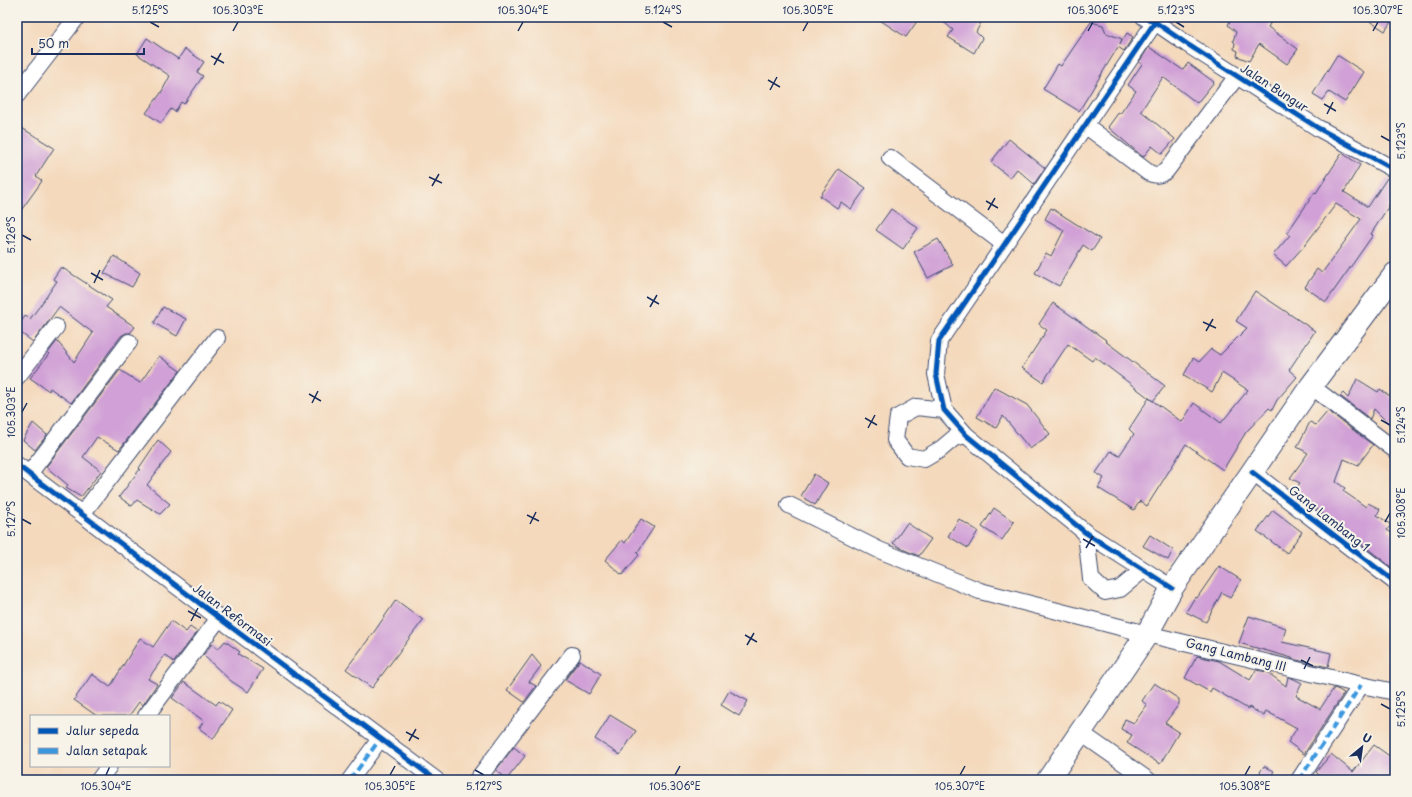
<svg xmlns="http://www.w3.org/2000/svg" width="1412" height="797" font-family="'Playpen Sans',sans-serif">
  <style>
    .building { fill: #d0a0d6 }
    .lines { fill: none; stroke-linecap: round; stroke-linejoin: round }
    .minor-casing { stroke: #3c486c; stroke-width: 18 }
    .primary-casing { stroke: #3c486c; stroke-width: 24 }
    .minor { stroke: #fff; stroke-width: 16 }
    .primary { stroke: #fff; stroke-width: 22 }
    .quiet { stroke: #3a97de; stroke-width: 4; stroke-dasharray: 8 4; stroke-linecap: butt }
    .cycleway-casing { stroke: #f7f3e8; stroke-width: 8 }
    .cycleway { stroke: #0057b8; stroke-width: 5 }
    .ticks { fill: none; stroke: #1b2f5e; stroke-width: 1.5 }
    .labels { text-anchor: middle; stroke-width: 4; stroke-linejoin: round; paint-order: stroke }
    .street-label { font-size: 12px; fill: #1b2f5e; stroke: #f7f3e8 }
    .neatline { fill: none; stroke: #1b2f5e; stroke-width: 1.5 }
    .ticks-label { font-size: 10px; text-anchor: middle; fill: #1b2f5e }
  </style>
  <rect width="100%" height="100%" fill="#f7f3e8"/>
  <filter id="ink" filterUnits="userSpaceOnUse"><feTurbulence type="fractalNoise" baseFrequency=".025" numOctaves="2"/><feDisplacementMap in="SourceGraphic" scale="8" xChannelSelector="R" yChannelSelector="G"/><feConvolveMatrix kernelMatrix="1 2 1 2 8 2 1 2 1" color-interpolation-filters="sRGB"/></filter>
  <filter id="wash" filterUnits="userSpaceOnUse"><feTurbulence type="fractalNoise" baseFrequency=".012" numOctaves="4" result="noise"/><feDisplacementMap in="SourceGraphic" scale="16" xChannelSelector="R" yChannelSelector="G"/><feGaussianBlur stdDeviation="0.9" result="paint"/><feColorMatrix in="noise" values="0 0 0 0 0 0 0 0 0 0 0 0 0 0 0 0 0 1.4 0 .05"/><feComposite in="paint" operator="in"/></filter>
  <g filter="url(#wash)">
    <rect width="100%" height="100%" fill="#f4d9bc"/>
    <g id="blocks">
      <path class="building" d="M 875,17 L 920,17 L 906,37 Z
        M 938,17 L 984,17 L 976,32 L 982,38 L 974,53 L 948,37 L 953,30 Z
        M 1232,17 L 1262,17 L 1271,22 L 1268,27 L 1298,49 L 1287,64 L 1259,44 L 1249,61 L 1237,56 L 1238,51 L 1234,49 L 1235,43 L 1233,41 L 1236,32 L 1228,25 Z
        M 1363,17 L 1394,17 L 1385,31 Z
        M 1091,22 L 1103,25 L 1106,33 L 1122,39 L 1120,44 L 1127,33 L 1133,37 L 1124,51 L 1118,47 L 1079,111 L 1043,89 L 1058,64 L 1061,66 Z
        M 147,38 L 178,59 L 185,49 L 204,62 L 197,72 L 203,76 L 184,104 L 181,102 L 175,112 L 171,109 L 161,123 L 146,113 L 161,93 L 170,76 L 137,54 Z
        M 1149,47 L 1183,70 L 1188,63 L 1214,82 L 1197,103 L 1163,77 L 1141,111 L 1175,139 L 1162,154 L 1152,146 L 1143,157 L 1108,127 L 1119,112 L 1120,114 L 1136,91 L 1128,85 L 1142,64 L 1139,62 Z
        M 1337,55 L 1364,72 L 1345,102 L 1329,92 L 1323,100 L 1313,94 Z
        M 17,125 L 54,148 L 36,176 L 42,181 L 17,216 Z
        M 1009,139 L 1045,168 L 1034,184 L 1017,169 L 1010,178 L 991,162 Z
        M 1342,153 L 1360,165 L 1344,192 L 1368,207 L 1387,178 L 1395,183 L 1395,196 L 1371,234 L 1373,235 L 1326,302 L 1305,287 L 1317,269 L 1322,273 L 1361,219 L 1336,204 L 1305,245 L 1286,266 L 1273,255 L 1290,235 L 1287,233 L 1315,192 L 1316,193 Z
        M 839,169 L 866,188 L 851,209 L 841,202 L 837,208 L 820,196 Z
        M 1051,208 L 1100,239 L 1092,251 L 1083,245 L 1059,286 L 1035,273 L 1046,253 L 1051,256 L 1064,230 L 1045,219 Z
        M 891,209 L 918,228 L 903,249 L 876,230 Z
        M 938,239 L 953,265 L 928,278 L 914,252 Z
        M 114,256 L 140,273 L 132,287 L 104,273 Z
        M 61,267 L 112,300 L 106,307 L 135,327 L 130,333 L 126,333 L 121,336 L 71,403 L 50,388 L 49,391 L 30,378 L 49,354 L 48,353 L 57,341 L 74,362 L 93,333 L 59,307 L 33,342 L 17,330 L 17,327 L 26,315 L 30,319 L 42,303 L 57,281 L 53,279 Z
        M 1255,291 L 1315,331 L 1289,370 L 1297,377 L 1277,400 L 1272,410 L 1269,408 L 1246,432 L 1223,470 L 1186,444 L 1147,506 L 1140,501 L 1134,510 L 1098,488 L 1104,478 L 1096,473 L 1111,451 L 1119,456 L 1134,434 L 1129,429 L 1149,398 L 1182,422 L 1194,403 L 1221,423 L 1248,390 L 1222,373 L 1212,392 L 1184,375 L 1193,358 L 1199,362 L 1211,349 L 1220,355 L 1247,328 L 1236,321 Z
        M 1053,303 L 1106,340 L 1105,341 L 1165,386 L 1153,401 L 1095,357 L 1092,361 L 1068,344 L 1043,382 L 1022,368 L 1047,330 L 1039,324 Z
        M 163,307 L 186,319 L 177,336 L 154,323 Z
        M 159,356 L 180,371 L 119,450 L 97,437 L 83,457 L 101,471 L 81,497 L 66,488 L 68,485 L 46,467 L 120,370 L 140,383 Z
        M 1357,379 L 1378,392 L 1380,389 L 1395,400 L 1395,430 L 1374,409 L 1370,419 L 1340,396 L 1343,393 L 1348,398 Z
        M 994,387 L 1027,405 L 1050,434 L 1030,449 L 1003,416 L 996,428 L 977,417 Z
        M 1328,411 L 1373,445 L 1358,465 L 1344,459 L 1336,482 L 1345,488 L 1343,491 L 1366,507 L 1368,503 L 1380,509 L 1377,515 L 1391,525 L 1387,530 L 1395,535 L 1395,570 L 1294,491 L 1300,483 L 1290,478 L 1308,453 L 1297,447 L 1310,422 L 1316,425 Z
        M 33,423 L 47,435 L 35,450 L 23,440 Z
        M 158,440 L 171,452 L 147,485 L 170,504 L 160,514 L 137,500 L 132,506 L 119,497 L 140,469 L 139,468 Z
        M 814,474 L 828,483 L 815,505 L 801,496 Z
        M 994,508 L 1014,522 L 1002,540 L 982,527 Z
        M 1273,510 L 1302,532 L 1287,553 L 1257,531 Z
        M 641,519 L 654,527 L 637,553 L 639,555 L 622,575 L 605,560 L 622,540 L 625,543 Z
        M 959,519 L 978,531 L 968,548 L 948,536 Z
        M 907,523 L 931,539 L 919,556 L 902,549 L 893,543 Z
        M 1150,535 L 1173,550 L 1168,560 L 1143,546 Z
        M 1219,566 L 1241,580 L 1230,598 L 1222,592 L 1206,622 L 1186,612 L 1195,597 L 1197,598 Z
        M 396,600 L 423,620 L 372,688 L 346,669 L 374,632 Z
        M 1249,616 L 1286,628 L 1282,642 L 1331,653 L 1328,667 L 1292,659 L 1292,658 L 1239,643 Z
        M 171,621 L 186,632 L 190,627 L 197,632 L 174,662 L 165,655 L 148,679 L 157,684 L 143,705 L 139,702 L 129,716 L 97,716 L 74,700 L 92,674 L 110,687 L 140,638 L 153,647 Z
        M 225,641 L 240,652 L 238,654 L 263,669 L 248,692 L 231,681 L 203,655 L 212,644 L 218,649 Z
        M 532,655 L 541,666 L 529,682 L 536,686 L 524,702 L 507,690 Z
        M 1197,656 L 1219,661 L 1250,680 L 1256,670 L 1267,672 L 1286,686 L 1288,677 L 1294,679 L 1302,683 L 1296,696 L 1320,709 L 1334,688 L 1339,690 L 1344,693 L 1304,754 L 1288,742 L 1297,728 L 1266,711 L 1264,716 L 1249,707 L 1248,709 L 1212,688 L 1210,692 L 1185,678 Z
        M 580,660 L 601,674 L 589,694 L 565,680 Z
        M 184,682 L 216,705 L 219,701 L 232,710 L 213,739 L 199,728 L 204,721 L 172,698 Z
        M 1154,683 L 1179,699 L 1179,704 L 1165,723 L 1179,732 L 1160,764 L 1127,743 L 1132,735 L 1121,729 L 1125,719 L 1134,723 L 1147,705 L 1142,701 Z
        M 729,691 L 748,701 L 739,716 L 721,705 Z
        M 610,715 L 636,731 L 620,755 L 595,739 Z
        M 1374,745 L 1395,760 L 1395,780 L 1324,780 L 1316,772 L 1331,754 L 1353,772 Z
        M 514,747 L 525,756 L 507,779 L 496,770 Z
        M 1264,766 L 1274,771 L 1269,780 L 1255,780 Z"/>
    </g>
  </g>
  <g filter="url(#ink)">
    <use href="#blocks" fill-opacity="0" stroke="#3c486c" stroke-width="1"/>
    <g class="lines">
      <g class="minor-casing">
        <path id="minor" d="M 1144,17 L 1155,22 L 1187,44 L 1318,128 L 1395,170
          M 1159,17 L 1155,22 L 939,341 L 936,374 L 944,410 L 966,435 L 1086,533 L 1172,588
          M 17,95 L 77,17
          M 1085,125 L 1149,173 C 1156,176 1160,175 1166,171 L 1237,76
          M 890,158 L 1004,244
          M 17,377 L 56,327
          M 1311,386 L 1395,450
          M 944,410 L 916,407 L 898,417 L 895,440 L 907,456 L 924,459 L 941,449 L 954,438 L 966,435
          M 17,465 L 219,618 L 436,780
          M 1252,472 L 1395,582
          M 29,474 L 129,342
          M 789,505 L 879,550 L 980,591 L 1147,634 L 1361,685 L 1395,692
          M 82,514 L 217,338
          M 1086,533 L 1091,579 L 1105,592 L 1120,589 L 1143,570
          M 146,716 L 219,618
          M 1081,733 L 1148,780
          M 99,780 L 109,766
          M 350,780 L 380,739
          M 477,780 L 572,655
          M 1299,780 L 1361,685"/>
      </g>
      <g class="primary-casing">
        <path id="primary" d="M 1048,780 L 1147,634 L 1172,588 L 1252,472 L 1311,386 L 1395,274"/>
      </g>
      <use href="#minor" class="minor"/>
      <use href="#primary" class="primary"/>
      <path class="quiet" d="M 350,780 L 380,739
        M 1299,780 L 1361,685"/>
      <g class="cycleway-casing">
        <path id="cycleway" d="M 1144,17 L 1155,22 L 1187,44 L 1318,128 L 1395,170
          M 1159,17 L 1155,22 L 939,341 L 936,374 L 944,410 L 966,435 L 1086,533 L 1172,588
          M 17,465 L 219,618 L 436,780
          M 1252,472 L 1395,582"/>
      </g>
      <use href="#cycleway" class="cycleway"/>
    </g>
  </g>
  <path class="ticks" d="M 150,22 L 159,27M 663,22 L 672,27M 1176,22 L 1184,27M 233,31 L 238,22M 518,31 L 523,22M 803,31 L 808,22M 1088,31 L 1093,22M 1373,31 L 1378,22M 211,56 L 224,63M 214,65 L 221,53M 768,80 L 780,87M 770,90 L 777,77M 1324,104 L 1336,111M 1327,114 L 1333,102M 1381,136 L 1390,141M 429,177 L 442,183M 432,186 L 439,174M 986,201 L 998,208M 988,210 L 995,198M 22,235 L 31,240M 91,273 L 103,280M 94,283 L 100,270M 647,297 L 659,304M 650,307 L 657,295M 1203,322 L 1216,328M 1206,331 L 1213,319M 309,394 L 321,401M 312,403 L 318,391M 22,412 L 27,403M 865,418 L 877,425M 1381,420 L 1390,425M 868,428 L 875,415M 527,515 L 539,521M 22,519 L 31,524M 1385,522 L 1390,513M 530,524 L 536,512M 1083,539 L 1095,546M 1086,548 L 1093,536M 188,611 L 201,618M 191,621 L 198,608M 745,635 L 757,642M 747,645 L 754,633M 1301,660 L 1313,666M 1304,669 L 1310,657M 1381,704 L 1390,709M 406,732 L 419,739M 409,741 L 416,729M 475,770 L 484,775M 106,775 L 110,766M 390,775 L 395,766M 675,775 L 680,766M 960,775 L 965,766M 1245,775 L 1250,766"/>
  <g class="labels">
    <g class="street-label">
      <text transform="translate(1274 88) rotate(33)" y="4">Jalan Bungur</text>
      <text transform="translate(1329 519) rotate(38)" y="4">Gang Lambang 1</text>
      <text transform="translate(232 615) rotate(37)" y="4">Jalan Reformasi</text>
      <text transform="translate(1236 655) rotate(14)" y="4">Gang Lambang III</text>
    </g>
  </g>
  <rect width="1412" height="797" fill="none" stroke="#f7f3e8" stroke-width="44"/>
  <rect x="30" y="715" width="140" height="52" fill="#f7f3e8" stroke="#9fa5b1"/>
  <rect x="38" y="728" width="20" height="6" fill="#0057b8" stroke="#9fa5b1"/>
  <text x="66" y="735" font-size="12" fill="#1b2f5e">Jalur sepeda</text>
  <rect x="38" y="748" width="20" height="6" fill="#3a97de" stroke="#9fa5b1"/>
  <text x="66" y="755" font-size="12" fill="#1b2f5e">Jalan setapak</text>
  <g transform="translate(1362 747) rotate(29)" stroke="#f7f3e8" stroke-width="3" paint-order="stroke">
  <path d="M0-3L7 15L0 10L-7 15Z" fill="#1b2f5e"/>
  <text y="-6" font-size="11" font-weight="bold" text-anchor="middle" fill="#1b2f5e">U</text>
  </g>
  <path d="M32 48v6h112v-6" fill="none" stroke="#1b2f5e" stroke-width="2"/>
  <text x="38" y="48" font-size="12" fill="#1b2f5e" stroke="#f7f3e8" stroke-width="3" paint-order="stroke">50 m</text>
  <rect x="22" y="22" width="1368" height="753" class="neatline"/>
  <g class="ticks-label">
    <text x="150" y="14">5.125°S</text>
    <text x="238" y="14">105.303°E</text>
    <text x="523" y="14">105.304°E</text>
    <text x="663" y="14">5.124°S</text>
    <text x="808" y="14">105.305°E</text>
    <text x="1093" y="14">105.306°E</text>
    <text x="1176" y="14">5.123°S</text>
    <text x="1378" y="14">105.307°E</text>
    <text transform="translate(1401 141) rotate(-90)" y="4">5.123°S</text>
    <text transform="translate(11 235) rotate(-90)" y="4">5.126°S</text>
    <text transform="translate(11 412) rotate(-90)" y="4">105.303°E</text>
    <text transform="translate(1401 425) rotate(-90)" y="4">5.124°S</text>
    <text transform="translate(1401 513) rotate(-90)" y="4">105.308°E</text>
    <text transform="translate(11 519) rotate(-90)" y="4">5.127°S</text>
    <text transform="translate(1401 709) rotate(-90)" y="4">5.125°S</text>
    <text x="106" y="790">105.304°E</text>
    <text x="390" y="790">105.305°E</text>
    <text x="484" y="790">5.127°S</text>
    <text x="675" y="790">105.306°E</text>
    <text x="960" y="790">105.307°E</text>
    <text x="1245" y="790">105.308°E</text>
  </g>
</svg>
